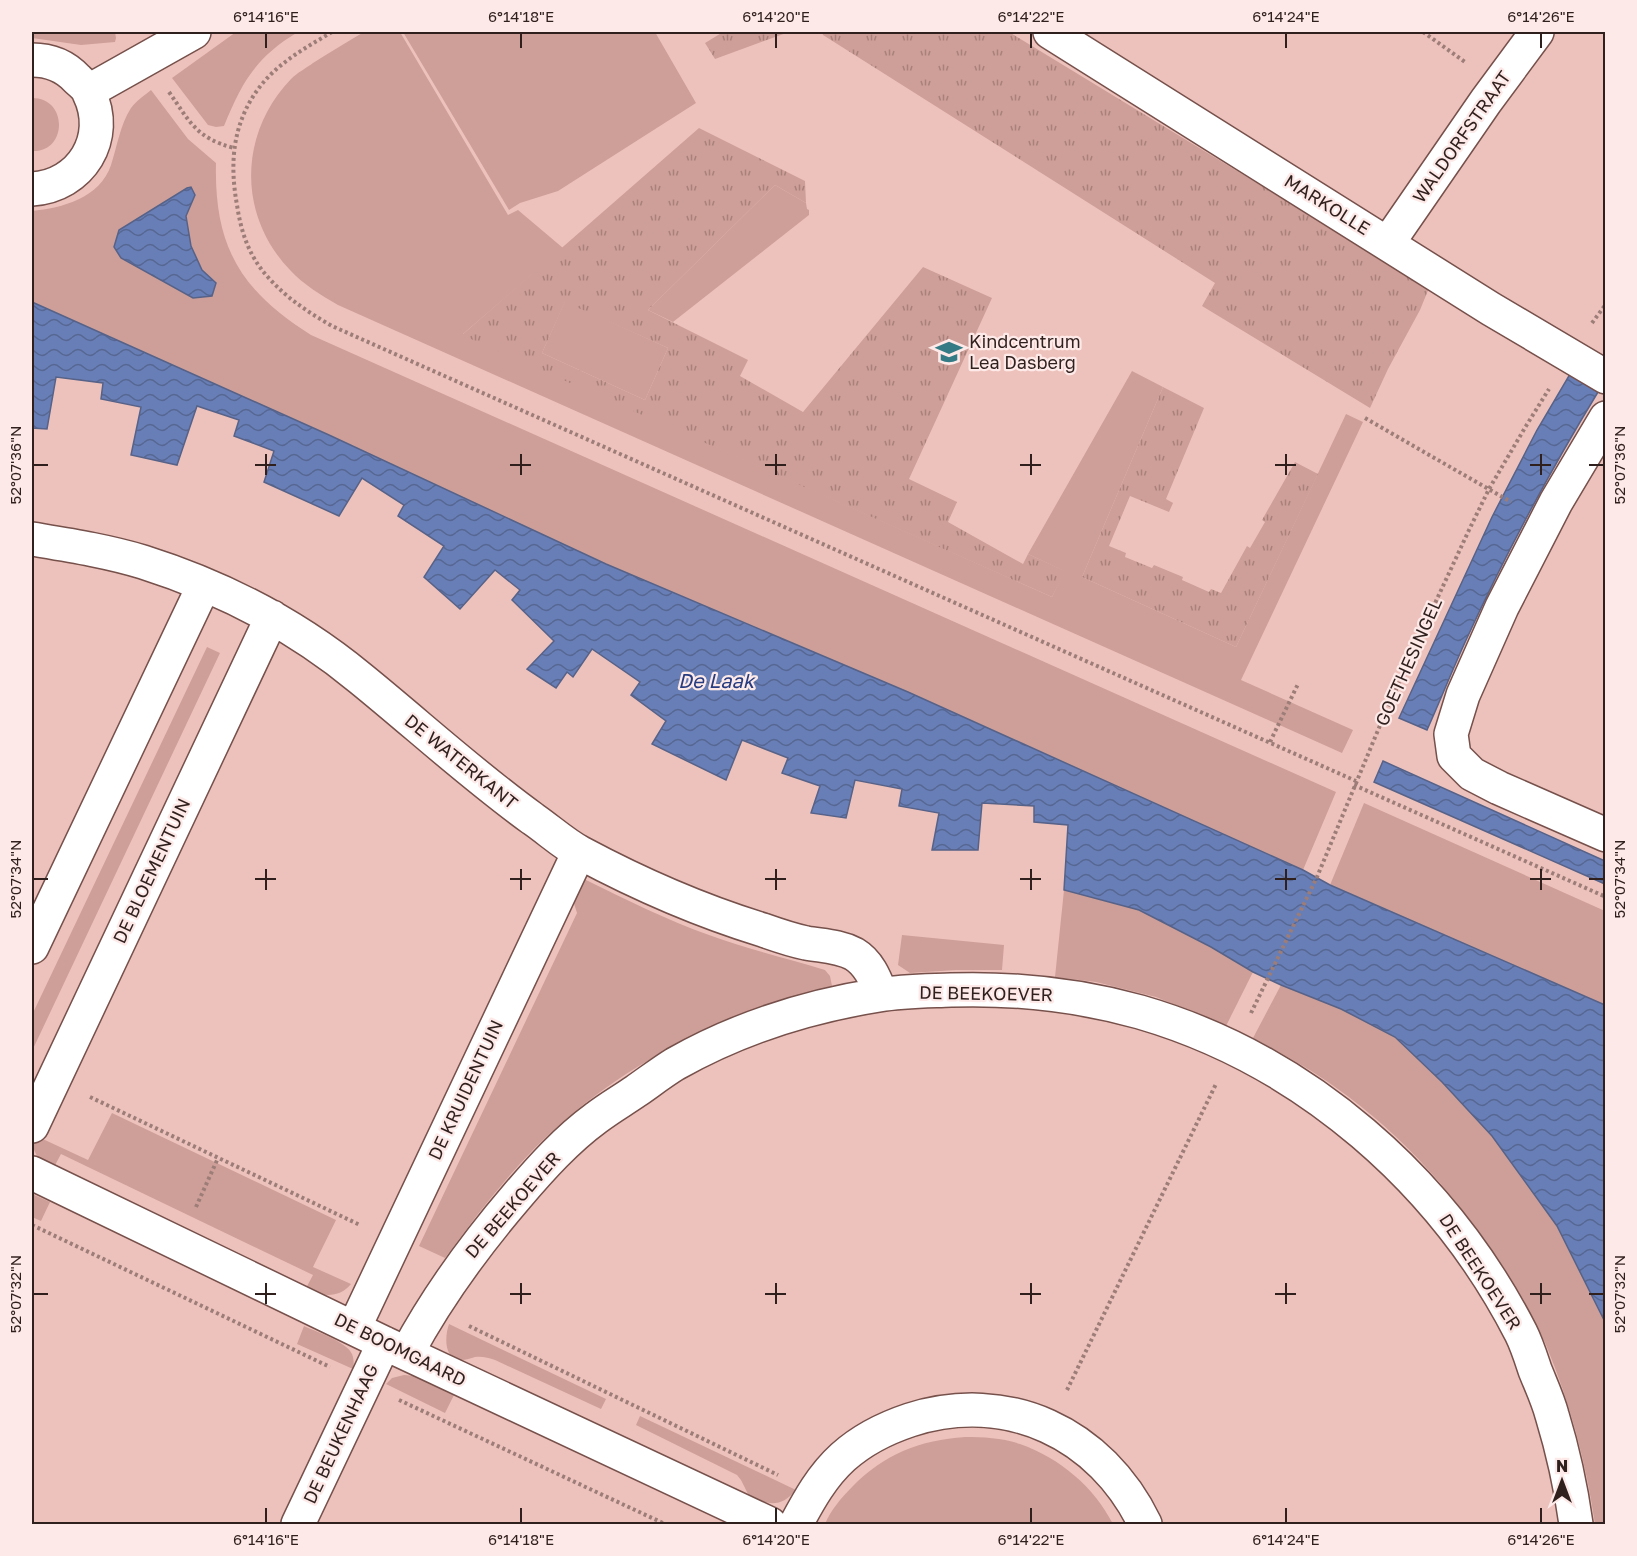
<svg xmlns="http://www.w3.org/2000/svg" width="1637" height="1556" font-family="'Golos Text',sans-serif">
  <style>
    .green { fill: #ce9f98; fill-rule: evenodd }
    .park { fill: url(#park-tufts); fill-rule: evenodd }
    .water { fill: url(#water-waves); stroke: #576288; stroke-width: 1.5 }
    .lines { fill: none; stroke-linecap: round; stroke-linejoin: round }
    .street-casing { stroke: #76504b; stroke-width: 36 }
    .secondary-casing { stroke: #76504b; stroke-width: 36 }
    .path { stroke: #9d7d78; stroke-width: 4; stroke-dasharray: 3 3; stroke-linecap: butt }
    .street { stroke: #fff; stroke-width: 33 }
    .secondary { stroke: #fff; stroke-width: 33 }
    .ticks { fill: none; stroke: #2f1f1d; stroke-width: 2 }
    .labels { text-anchor: middle; stroke-width: 4.5; stroke-linejoin: round; paint-order: stroke }
    .street-label { font-size: 18px; fill: #2f1f1d; stroke: #fdeae8 }
    .poi-label { font-size: 18px; fill: #2f1f1d; stroke: #fdeae8; text-anchor: start }
    .water-label { font-size: 20px; font-style: italic; fill: #263b80; stroke: #fdeae8 }
    .neatline { fill: none; stroke: #2f1f1d; stroke-width: 2 }
    .ticks-label { font-size: 15px; text-anchor: middle; fill: #2f1f1d }
  </style>
  <defs>
    <pattern id="park-tufts" width="24" height="20" patternUnits="userSpaceOnUse" patternTransform="scale(1.5)"><rect width="24" height="20" fill="#ce9f98"/><path d="M3 7l-1-3M5 7V3M7 7l1-3M15 17l-1-3M17 17v-4M19 17l1-3" fill="none" stroke="#a8817b"/></pattern>
    <pattern id="water-waves" width="16" height="10" patternUnits="userSpaceOnUse" patternTransform="scale(1.5)"><rect width="16" height="10" fill="#687eb6"/><path d="M0 5q4-4 8 0t8 0" fill="none" stroke="#566793"/></pattern>
  </defs>
  <rect width="100%" height="100%" fill="#eec2bc"/>
  <path class="green" d="M 32,32 L 115,32 L 116,38 L 115,42 L 81,45 L 32,38 Z
    M 236,32 L 298,32 C 256,57 242,82 224,126 L 216,127 L 208,125 L 172,78 Z
    M 364,32 L 400,32 L 508,215 L 518,210 L 563,248 L 463,334 L 1052,597 L 1064,571 L 1028,554 L 1132,371 L 1163,387 L 1082,577 L 1236,647 L 1346,414 L 1363,422 L 1241,680 L 1353,730 L 1342,753 L 338,305 C 321,295 304,285 290,270 C 237,215 239,133 291,79 C 297,73 306,68 313,63 C 330,52 347,42 364,32 Z
    M 403,32 L 655,32 L 696,103 L 558,191 L 520,203 L 509,210 Z
    M 151,90 L 188,139 L 216,163 C 214,247 241,291 311,335 L 1336,792 L 1303,870 L 908,692 L 606,564 L 329,435 L 32,302 L 32,211 C 62,208 100,198 111,165 C 117,147 120,125 131,108 C 136,101 145,95 151,90 ZM 191,187 L 195,195 L 186,216 L 191,246 L 202,270 L 216,283 L 212,296 L 193,298 L 121,258 L 119,230 L 187,188 Z
    M 32,98 C 69,98 67,153 32,151 Z
    M 775,185 L 806,203 L 807,209 L 809,210 L 809,215 L 673,322 L 648,310 Z
    M 565,301 L 668,348 L 645,400 L 542,353 Z
    M 207,647 L 220,653 L 32,1051 L 32,1015 Z
    M 1364,803 L 1605,911 L 1605,1005 L 1330,885 Z
    M 581,880 L 586,880 C 627,900 667,920 709,935 C 747,949 786,958 825,970 L 830,976 L 832,986 C 735,1011 641,1054 565,1120 C 518,1160 481,1209 445,1258 L 419,1246 L 577,913 L 571,894 Z
    M 1064,890 L 1139,910 L 1211,947 L 1253,972 L 1226,1026 L 1156,997 L 1096,982 L 1055,977 Z
    M 902,935 L 1004,945 L 1002,970 L 956,970 L 910,973 L 898,965 Z
    M 1281,985 L 1341,1009 L 1395,1037 L 1442,1082 L 1492,1136 L 1557,1225 L 1605,1322 L 1605,1524 L 1595,1524 C 1586,1462 1570,1403 1546,1345 C 1539,1329 1529,1313 1520,1297 C 1474,1216 1412,1141 1335,1087 C 1309,1068 1281,1053 1253,1038 Z
    M 112,1113 L 336,1220 L 313,1267 L 351,1284 C 339,1299 322,1296 305,1290 L 313,1275 L 61,1154 L 53,1169 C 38,1159 32,1154 32,1134 L 88,1160 Z
    M 32,1194 L 50,1202 L 41,1221 L 32,1217 Z
    M 449,1324 L 606,1399 L 601,1409 L 495,1360 C 489,1358 482,1356 475,1357 C 471,1358 466,1360 461,1360 C 443,1359 445,1335 449,1324 Z
    M 304,1326 C 317,1332 347,1342 352,1354 C 354,1359 354,1364 353,1369 L 297,1344 Z
    M 404,1375 L 415,1376 L 454,1395 L 445,1413 L 386,1384 L 392,1378 Z
    M 640,1416 L 796,1490 C 781,1508 768,1505 749,1496 L 741,1480 L 737,1475 L 636,1425 Z
    M 965,1437 C 984,1437 1003,1438 1020,1444 C 1060,1458 1094,1487 1113,1524 L 825,1524 C 831,1510 841,1498 852,1487 C 884,1454 920,1440 965,1437 Z"/>
  <path class="park" d="M 723,32 L 789,32 L 715,59 L 705,43 Z
    M 822,32 L 1009,32 L 1429,288 L 1420,310 L 1388,369 L 1370,408 L 1202,306 L 1215,283 L 823,35 Z
    M 699,128 L 805,181 L 806,203 L 775,185 L 648,310 L 748,360 L 740,376 L 803,412 L 923,267 L 992,298 L 909,479 L 957,502 L 948,522 L 1023,564 L 1028,554 L 1065,571 L 1052,597 L 462,335 ZM 565,302 L 668,348 L 645,400 L 542,353 Z
    M 1163,387 L 1204,408 L 1166,499 L 1173,503 L 1169,512 L 1130,496 L 1109,546 L 1126,553 L 1125,557 L 1152,568 L 1154,565 L 1183,577 L 1182,580 L 1209,592 L 1211,589 L 1221,593 L 1247,546 L 1250,548 L 1265,522 L 1262,520 L 1295,462 L 1318,474 L 1236,647 L 1082,577 Z"/>
  <path class="water" d="M 191,187 L 195,195 L 186,216 L 191,246 L 202,270 L 216,283 L 212,296 L 193,298 L 121,258 L 114,247 L 119,230 L 187,188 Z
    M 32,302 L 329,435 L 606,564 L 908,692 L 1303,870 L 1330,885 L 1605,1005 L 1605,1322 L 1557,1226 L 1492,1136 L 1442,1082 L 1395,1037 L 1341,1009 L 1281,985 L 1253,972 L 1211,947 L 1139,910 L 1064,890 L 1068,825 L 1034,822 L 1034,806 L 982,803 L 978,850 L 932,850 L 939,813 L 899,806 L 902,789 L 855,780 L 846,818 L 811,813 L 820,786 L 782,773 L 788,758 L 742,740 L 726,780 L 652,744 L 666,721 L 631,695 L 640,682 L 592,649 L 573,677 L 567,672 L 556,688 L 527,669 L 554,641 L 512,600 L 520,590 L 495,570 L 460,609 L 424,577 L 444,546 L 398,516 L 404,505 L 362,478 L 339,516 L 264,482 L 274,451 L 234,436 L 239,420 L 197,406 L 177,465 L 131,455 L 141,407 L 101,399 L 103,383 L 56,377 L 47,429 L 32,428 Z
    M 1570,374 L 1598,392 C 1550,471 1506,553 1467,638 C 1453,668 1441,699 1427,730 L 1399,718 L 1492,517 L 1537,430 Z
    M 1383,761 L 1605,861 L 1605,884 L 1374,782 Z"/>
  <g class="lines">
    <g class="street-casing">
      <path id="street" d="M 1050,32 L 1491,309 L 1606,377
        M 1388,243 L 1486,101 L 1537,32
        M 1606,418 L 1556,502 L 1502,607 L 1463,695 L 1451,734 L 1454,756 L 1472,774 L 1499,788 L 1606,835
        M 32,539 C 68,545 107,551 143,562 C 222,587 297,626 360,678 C 418,725 472,775 533,819 C 549,830 564,844 581,853 C 639,884 701,911 763,930 C 777,935 792,940 806,943 C 823,946 839,946 854,954 C 869,963 875,979 881,994
        M 32,947 L 204,585
        M 32,1126 L 272,617
        M 32,1173 L 384,1343 L 770,1524
        M 354,1328 L 579,852
        M 407,1353 C 437,1297 475,1245 517,1196 C 541,1168 566,1140 596,1118 C 609,1108 623,1100 636,1091 C 649,1082 662,1072 675,1064 C 737,1029 809,1006 879,995 C 902,991 927,991 951,990 C 1014,988 1079,995 1140,1012 C 1305,1060 1443,1181 1521,1333 C 1527,1345 1531,1358 1535,1370 C 1541,1385 1548,1400 1552,1415 C 1563,1451 1571,1488 1576,1524
        M 298,1524 L 384,1343
        M 796,1524 C 809,1500 822,1476 843,1457 C 862,1440 886,1428 910,1420 C 1008,1389 1101,1433 1145,1524"/>
    </g>
    <g class="secondary-casing">
      <path id="secondary" d="M 32,60 C 49,60 65,66 77,79 C 81,83 87,87 89,93 C 111,138 81,186 32,189
        M 89,91 L 194,32"/>
    </g>
    <path class="path" d="M 332,32 C 307,47 281,61 262,84 C 233,120 229,161 237,205 C 241,232 249,256 267,276 C 286,298 308,312 332,326 L 1356,781
      M 1423,32 L 1465,62
      M 169,92 C 190,122 196,138 234,148
      M 1592,323 L 1606,304
      M 1365,418 L 1511,502
      M 1270,742 L 1298,684
      M 1354,785 L 1606,897
      M 1251,1013 L 1317,877 L 1381,723 L 1424,627 L 1469,530 L 1489,489 L 1526,426 L 1549,389
      M 90,1097 L 360,1225
      M 196,1207 L 218,1158
      M 32,1225 L 330,1367
      M 469,1326 L 778,1475
      M 1067,1390 L 1216,1084
      M 399,1400 L 665,1524"/>
    <use href="#street" class="street"/>
    <use href="#secondary" class="secondary"/>
  </g>
  <path class="ticks" d="M 266,33 L 266,48M 521,33 L 521,48M 776,33 L 776,48M 1031,33 L 1031,48M 1286,33 L 1286,48M 1541,33 L 1541,48M 266,454 L 266,475M 521,454 L 521,475M 776,454 L 776,475M 1031,454 L 1031,475M 1286,454 L 1286,475M 1541,454 L 1541,475M 33,465 L 48,465M 255,465 L 276,465M 510,465 L 531,465M 765,465 L 786,465M 1020,465 L 1041,465M 1275,465 L 1296,465M 1530,465 L 1551,465M 1589,465 L 1604,465M 266,869 L 266,890M 521,869 L 521,890M 776,869 L 776,890M 1031,869 L 1031,890M 1286,869 L 1286,890M 1541,869 L 1541,890M 33,879 L 48,879M 255,879 L 276,879M 510,879 L 531,879M 765,879 L 786,879M 1020,879 L 1041,879M 1275,879 L 1296,879M 1530,879 L 1551,879M 1589,879 L 1604,879M 266,1283 L 266,1304M 521,1283 L 521,1304M 776,1283 L 776,1304M 1031,1283 L 1031,1304M 1286,1283 L 1286,1304M 1541,1283 L 1541,1304M 33,1294 L 48,1294M 255,1294 L 276,1294M 510,1294 L 531,1294M 765,1294 L 786,1294M 1020,1294 L 1041,1294M 1275,1294 L 1296,1294M 1530,1294 L 1551,1294M 1589,1294 L 1604,1294M 266,1508 L 266,1523M 521,1508 L 521,1523M 776,1508 L 776,1523M 1031,1508 L 1031,1523M 1286,1508 L 1286,1523M 1541,1508 L 1541,1523"/>
  <defs>
    <g id="school-bare" transform="scale(2.07)"><path d="M0-5L7-2L0 1L-7-2ZM-4 1L0 2.5L4 1V4Q0 6-4 4Z" fill="#347b85" stroke="#fdeae8" stroke-width="2.5" paint-order="stroke"/></g>
  </defs>
  <g fill-rule="evenodd">
    <use href="#school-bare" x="949" y="352"/>
  </g>
  <g class="labels">
    <g class="street-label">
      <text transform="translate(1462 137) rotate(-55)" y="6">WALDORFSTRAAT</text>
      <text transform="translate(1327 205) rotate(32)" y="6">MARKOLLE</text>
      <text transform="translate(1409 662) rotate(-66)" y="6">GOETHESINGEL</text>
      <text transform="translate(461 762) rotate(39)" y="6">DE WATERKANT</text>
      <text transform="translate(152 871) rotate(-65)" y="6">DE BLOEMENTUIN</text>
      <text transform="translate(986 994) rotate(1)" y="6">DE BEEKOEVER</text>
      <text transform="translate(466 1090) rotate(-65)" y="6">DE KRUIDENTUIN</text>
      <text transform="translate(513 1205) rotate(-49)" y="6">DE BEEKOEVER</text>
      <text transform="translate(1480 1272) rotate(57)" y="6">DE BEEKOEVER</text>
      <text transform="translate(400 1350) rotate(26)" y="6">DE BOOMGAARD</text>
      <text transform="translate(341 1434) rotate(-65)" y="6">DE BEUKENHAAG</text>
    </g>
    <g class="poi-label">
      <text x="969" y="348">Kindcentrum<tspan x="969" dy="21">Lea Dasberg</tspan></text>
    </g>
    <g class="water-label">
      <text x="716" y="688">De Laak</text>
    </g>
  </g>
  <rect width="1637" height="1556" fill="none" stroke="#fdeae8" stroke-width="66"/>
  <g transform="translate(1562 1481)" stroke="#fdeae8" stroke-width="4.5" paint-order="stroke">
  <path d="M0-4.5L10 22L0 15L-10 22Z" fill="#2f1f1d"/>
  <text y="-9" font-size="16" font-weight="bold" text-anchor="middle" fill="#2f1f1d">N</text>
  </g>
  <rect x="33" y="33" width="1571" height="1490" class="neatline"/>
  <g class="ticks-label">
    <text x="266" y="22">6°14'16"E</text>
    <text x="521" y="22">6°14'18"E</text>
    <text x="776" y="22">6°14'20"E</text>
    <text x="1031" y="22">6°14'22"E</text>
    <text x="1286" y="22">6°14'24"E</text>
    <text x="1541" y="22">6°14'26"E</text>
    <text transform="translate(16 465) rotate(-90)" y="5">52°07'36"N</text>
    <text transform="translate(1620 465) rotate(-90)" y="5">52°07'36"N</text>
    <text transform="translate(16 879) rotate(-90)" y="5">52°07'34"N</text>
    <text transform="translate(1620 879) rotate(-90)" y="5">52°07'34"N</text>
    <text transform="translate(16 1294) rotate(-90)" y="5">52°07'32"N</text>
    <text transform="translate(1620 1294) rotate(-90)" y="5">52°07'32"N</text>
    <text x="266" y="1545">6°14'16"E</text>
    <text x="521" y="1545">6°14'18"E</text>
    <text x="776" y="1545">6°14'20"E</text>
    <text x="1031" y="1545">6°14'22"E</text>
    <text x="1286" y="1545">6°14'24"E</text>
    <text x="1541" y="1545">6°14'26"E</text>
  </g>
</svg>
